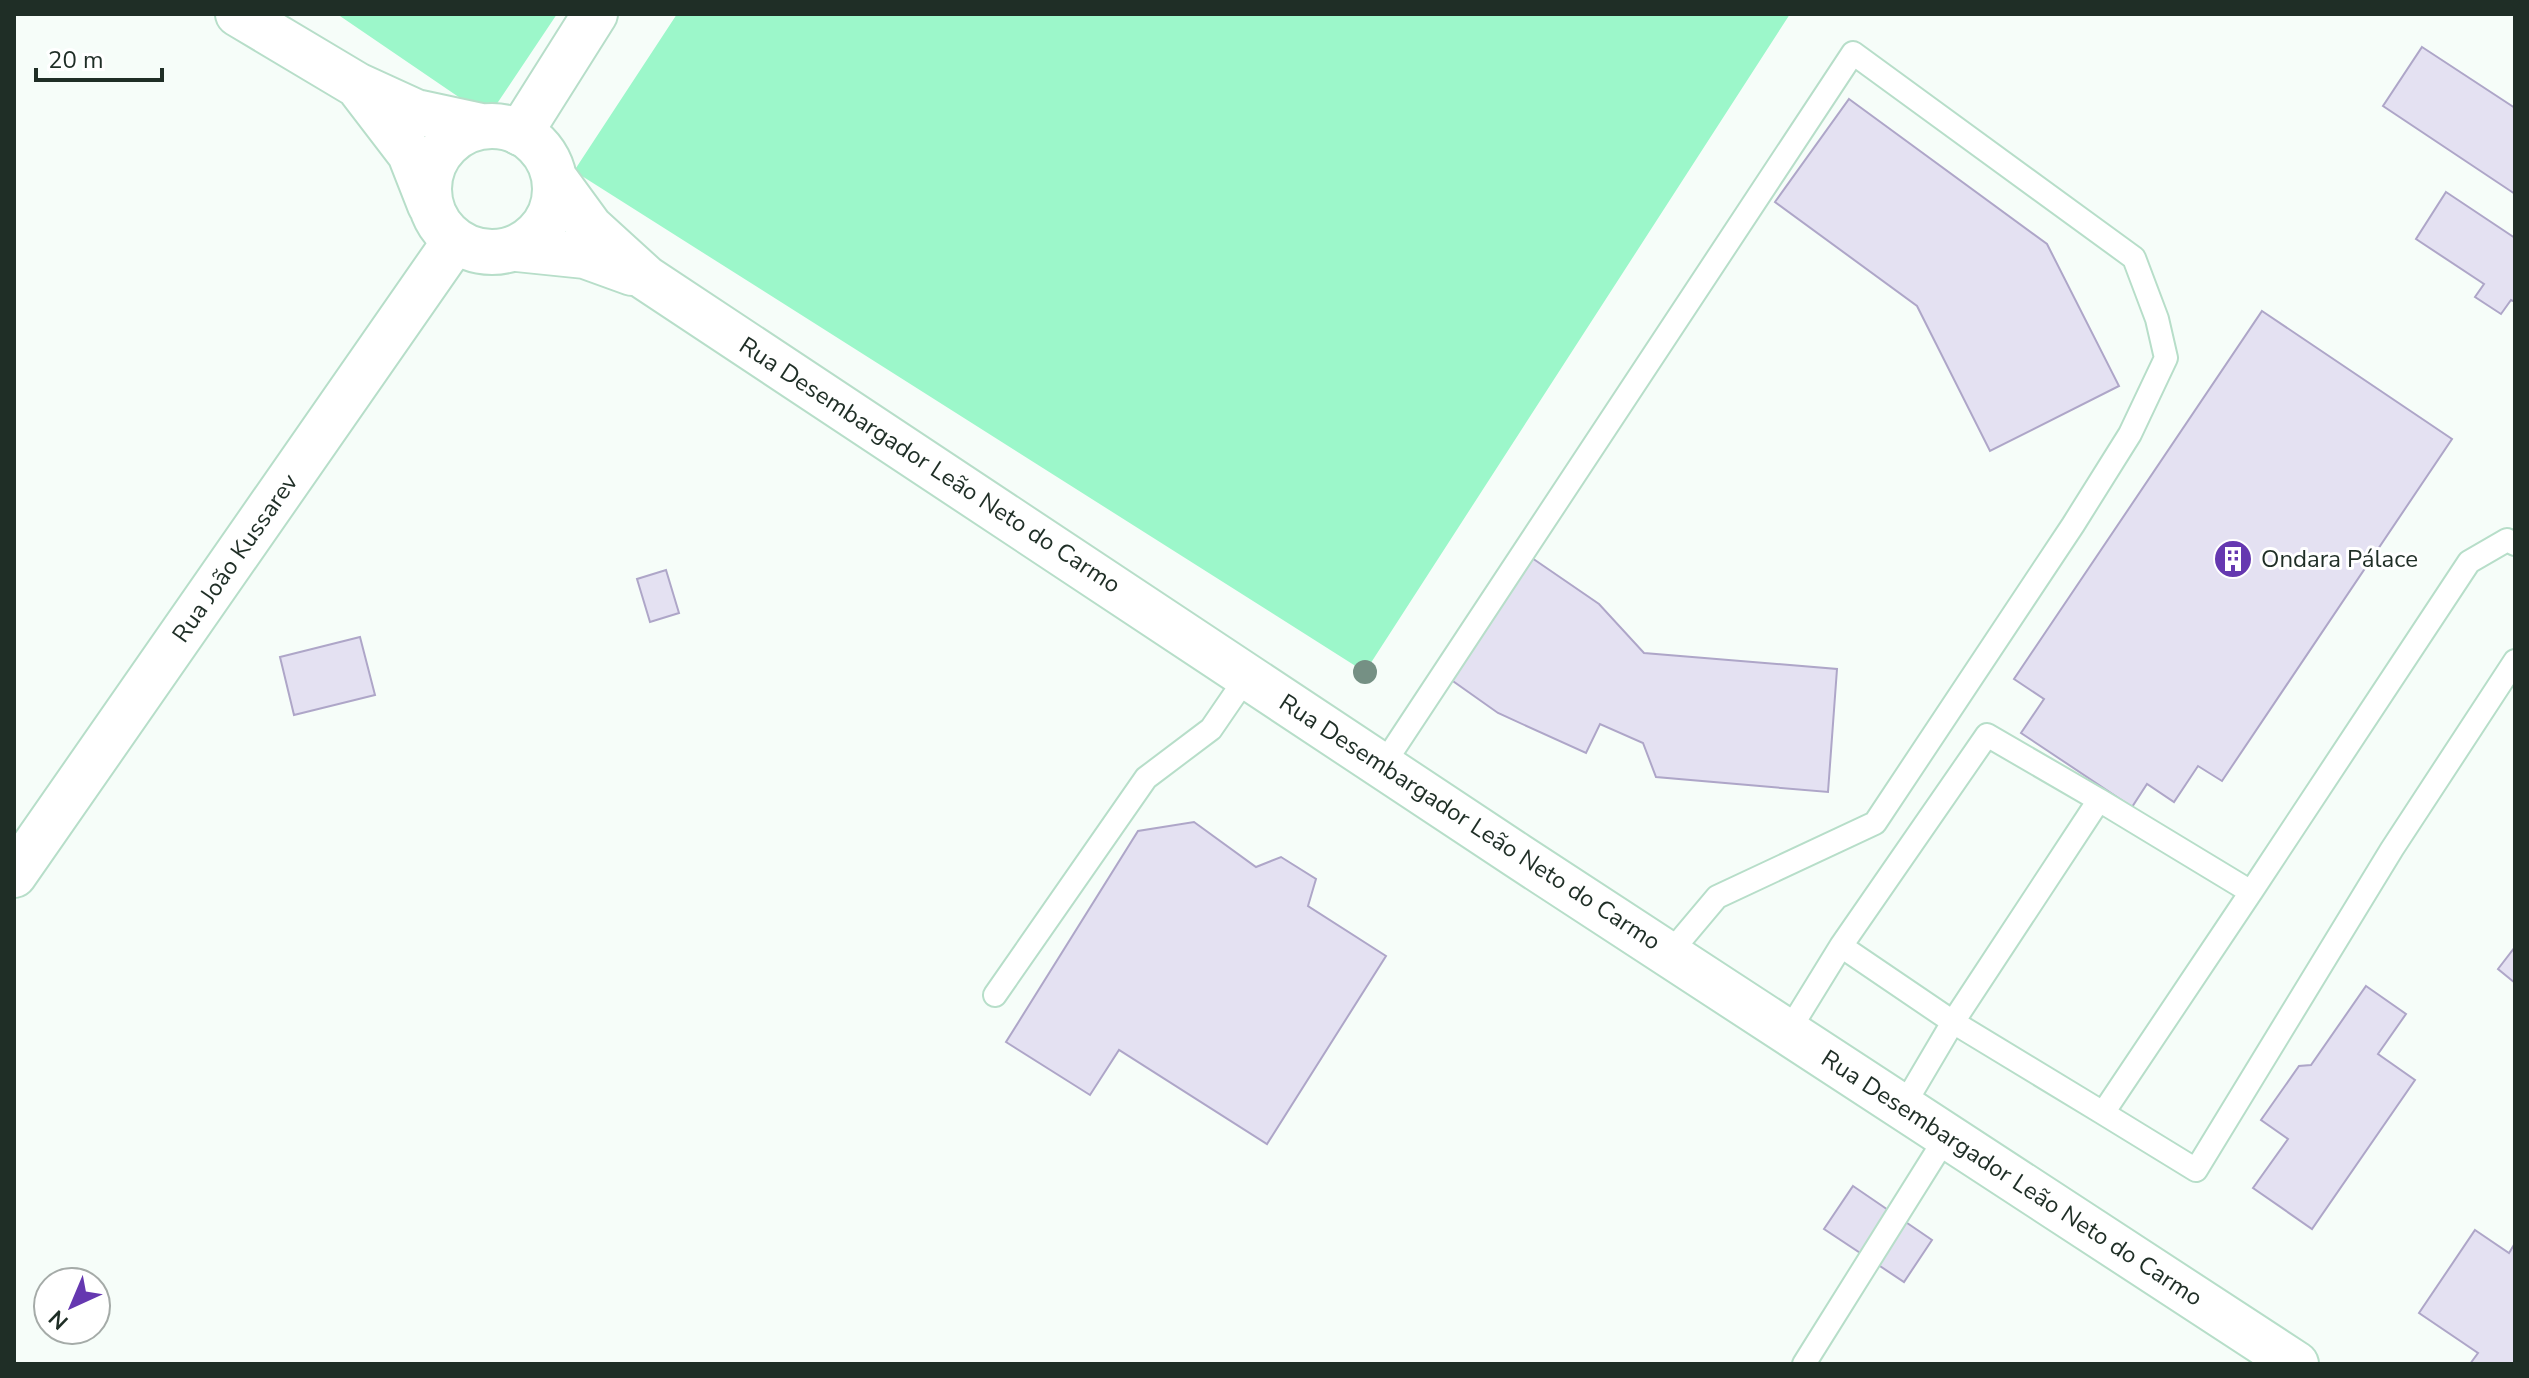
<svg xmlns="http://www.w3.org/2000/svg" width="2529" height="1378" font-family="'Nunito Sans',sans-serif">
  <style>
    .green { fill: #9cf7ca }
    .building { fill: #e4e1f2; stroke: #aea6c8; stroke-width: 2 }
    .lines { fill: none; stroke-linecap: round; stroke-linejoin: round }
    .lane-casing { stroke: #b7dec9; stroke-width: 26 }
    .street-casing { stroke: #b7dec9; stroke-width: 48 }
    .secondary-casing { stroke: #b7dec9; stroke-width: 48 }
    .lane { stroke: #fff; stroke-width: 22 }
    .street { stroke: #fff; stroke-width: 44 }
    .secondary { stroke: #fff; stroke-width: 44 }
    .tree { fill: #759084 }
    .labels { text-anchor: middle; stroke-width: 6; stroke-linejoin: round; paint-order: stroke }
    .street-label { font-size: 24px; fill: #1f2e26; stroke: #fff }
    .poi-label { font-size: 24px; fill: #1f2e26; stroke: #fff; text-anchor: start }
  </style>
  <rect width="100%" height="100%" fill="#f6fdf9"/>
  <path class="green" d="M 337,14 L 557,14 L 488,117 Z
    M 677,14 L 1790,14 L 1365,672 L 574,171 Z"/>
  <path class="building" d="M 2422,47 L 2515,108 L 2515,194 L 2383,106 Z
    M 1849,99 L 2047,244 L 2119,386 L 1990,451 L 1917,306 L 1775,202 Z
    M 2446,192 L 2515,238 L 2515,302 L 2511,300 L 2501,314 L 2475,297 L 2484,284 L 2416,239 Z
    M 2262,311 L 2452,439 L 2222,781 L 2198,766 L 2174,802 L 2147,784 L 2132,807 L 2021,733 L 2044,699 L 2014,679 Z
    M 1532,558 L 1599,604 L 1644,653 L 1837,669 L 1828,792 L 1656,777 L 1643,743 L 1600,724 L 1586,753 L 1498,713 L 1450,679 Z
    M 666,570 L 679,613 L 650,622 L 637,579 Z
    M 360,637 L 375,695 L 294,715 L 280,657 Z
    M 1194,822 L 1256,867 L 1281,857 L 1316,879 L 1308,906 L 1386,956 L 1267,1144 L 1119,1050 L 1090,1095 L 1006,1042 L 1138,831 Z
    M 2515,947 L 2515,983 L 2498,969 Z
    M 2366,986 L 2406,1014 L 2378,1054 L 2415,1080 L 2312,1229 L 2253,1188 L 2288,1139 L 2261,1120 L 2299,1066 L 2311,1065 Z
    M 1853,1186 L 1932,1240 L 1904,1282 L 1824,1229 Z
    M 2475,1230 L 2509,1253 L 2515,1243 L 2515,1364 L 2470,1364 L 2478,1353 L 2419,1313 Z"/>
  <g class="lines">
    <g class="lane-casing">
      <path id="lane" d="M 1383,765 L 1853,53 L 2134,258 L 2157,319 L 2166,358 L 2130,434 L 2073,525 L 1875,823 L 1717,897 L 1669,954
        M 2099,800 L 2251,892 L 2103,1113 L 1953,1022 Z
        M 2251,892 L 2469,562 L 2507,540 L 2515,544
        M 995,995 L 1146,778 L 1211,729 L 1248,675
        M 1788,1032 L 1841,946
        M 1904,1105 L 1953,1022 L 1841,946 L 1987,735 L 2099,800
        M 2103,1113 L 2196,1170 L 2392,849 L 2515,661
        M 1804,1364 L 1948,1134"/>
    </g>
    <g class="street-casing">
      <path id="street" d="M 520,133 L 595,14
        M 14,875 L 455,241"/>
    </g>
    <g class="secondary-casing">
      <path id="secondary" d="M 238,14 L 357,85 L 416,112 L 481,126
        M 361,90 L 410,154 L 430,205
        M429 189a63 63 0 1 1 126 0a63 63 0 1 1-126 0Z
        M 555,179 L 590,227 L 646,278 L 1518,856 L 2296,1364
        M 517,249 L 585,256 L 632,273"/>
    </g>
    <use href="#lane" class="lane"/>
    <use href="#street" class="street"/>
    <use href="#secondary" class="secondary"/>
  </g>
  <circle class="tree" cx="1365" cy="672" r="12"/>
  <defs>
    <g id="building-disc" transform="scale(2)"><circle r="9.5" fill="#6538b0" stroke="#fff"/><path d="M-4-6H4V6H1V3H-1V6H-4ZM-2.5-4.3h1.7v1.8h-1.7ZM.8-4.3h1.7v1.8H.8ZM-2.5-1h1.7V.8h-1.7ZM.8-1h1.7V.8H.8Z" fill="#fff"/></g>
  </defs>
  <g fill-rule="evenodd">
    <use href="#building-disc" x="2233" y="559"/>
  </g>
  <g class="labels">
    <g class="street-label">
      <text transform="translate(930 465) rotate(33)" y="8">Rua Desembargador Leão Neto do Carmo</text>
      <text transform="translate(235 558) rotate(-55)" y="8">Rua João Kussarev</text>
      <text transform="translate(1470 822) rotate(33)" y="8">Rua Desembargador Leão Neto do Carmo</text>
      <text transform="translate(2012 1178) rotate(33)" y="8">Rua Desembargador Leão Neto do Carmo</text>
    </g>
    <g class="poi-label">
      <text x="2261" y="567">Ondara Pálace</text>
    </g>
  </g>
  <rect width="2529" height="1378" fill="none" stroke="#1f2e26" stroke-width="32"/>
  <g transform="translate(72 1306) rotate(224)"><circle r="38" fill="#ffffff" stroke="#a5aba8" stroke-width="2"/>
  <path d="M0-6L14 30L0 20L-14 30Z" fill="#6538b0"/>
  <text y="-12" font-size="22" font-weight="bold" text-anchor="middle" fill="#1f2e26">N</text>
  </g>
  <path d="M36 68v12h126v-12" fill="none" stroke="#1f2e26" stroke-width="4"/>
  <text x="48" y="68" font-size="24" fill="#1f2e26" stroke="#ffffff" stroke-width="6" paint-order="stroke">20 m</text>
</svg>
